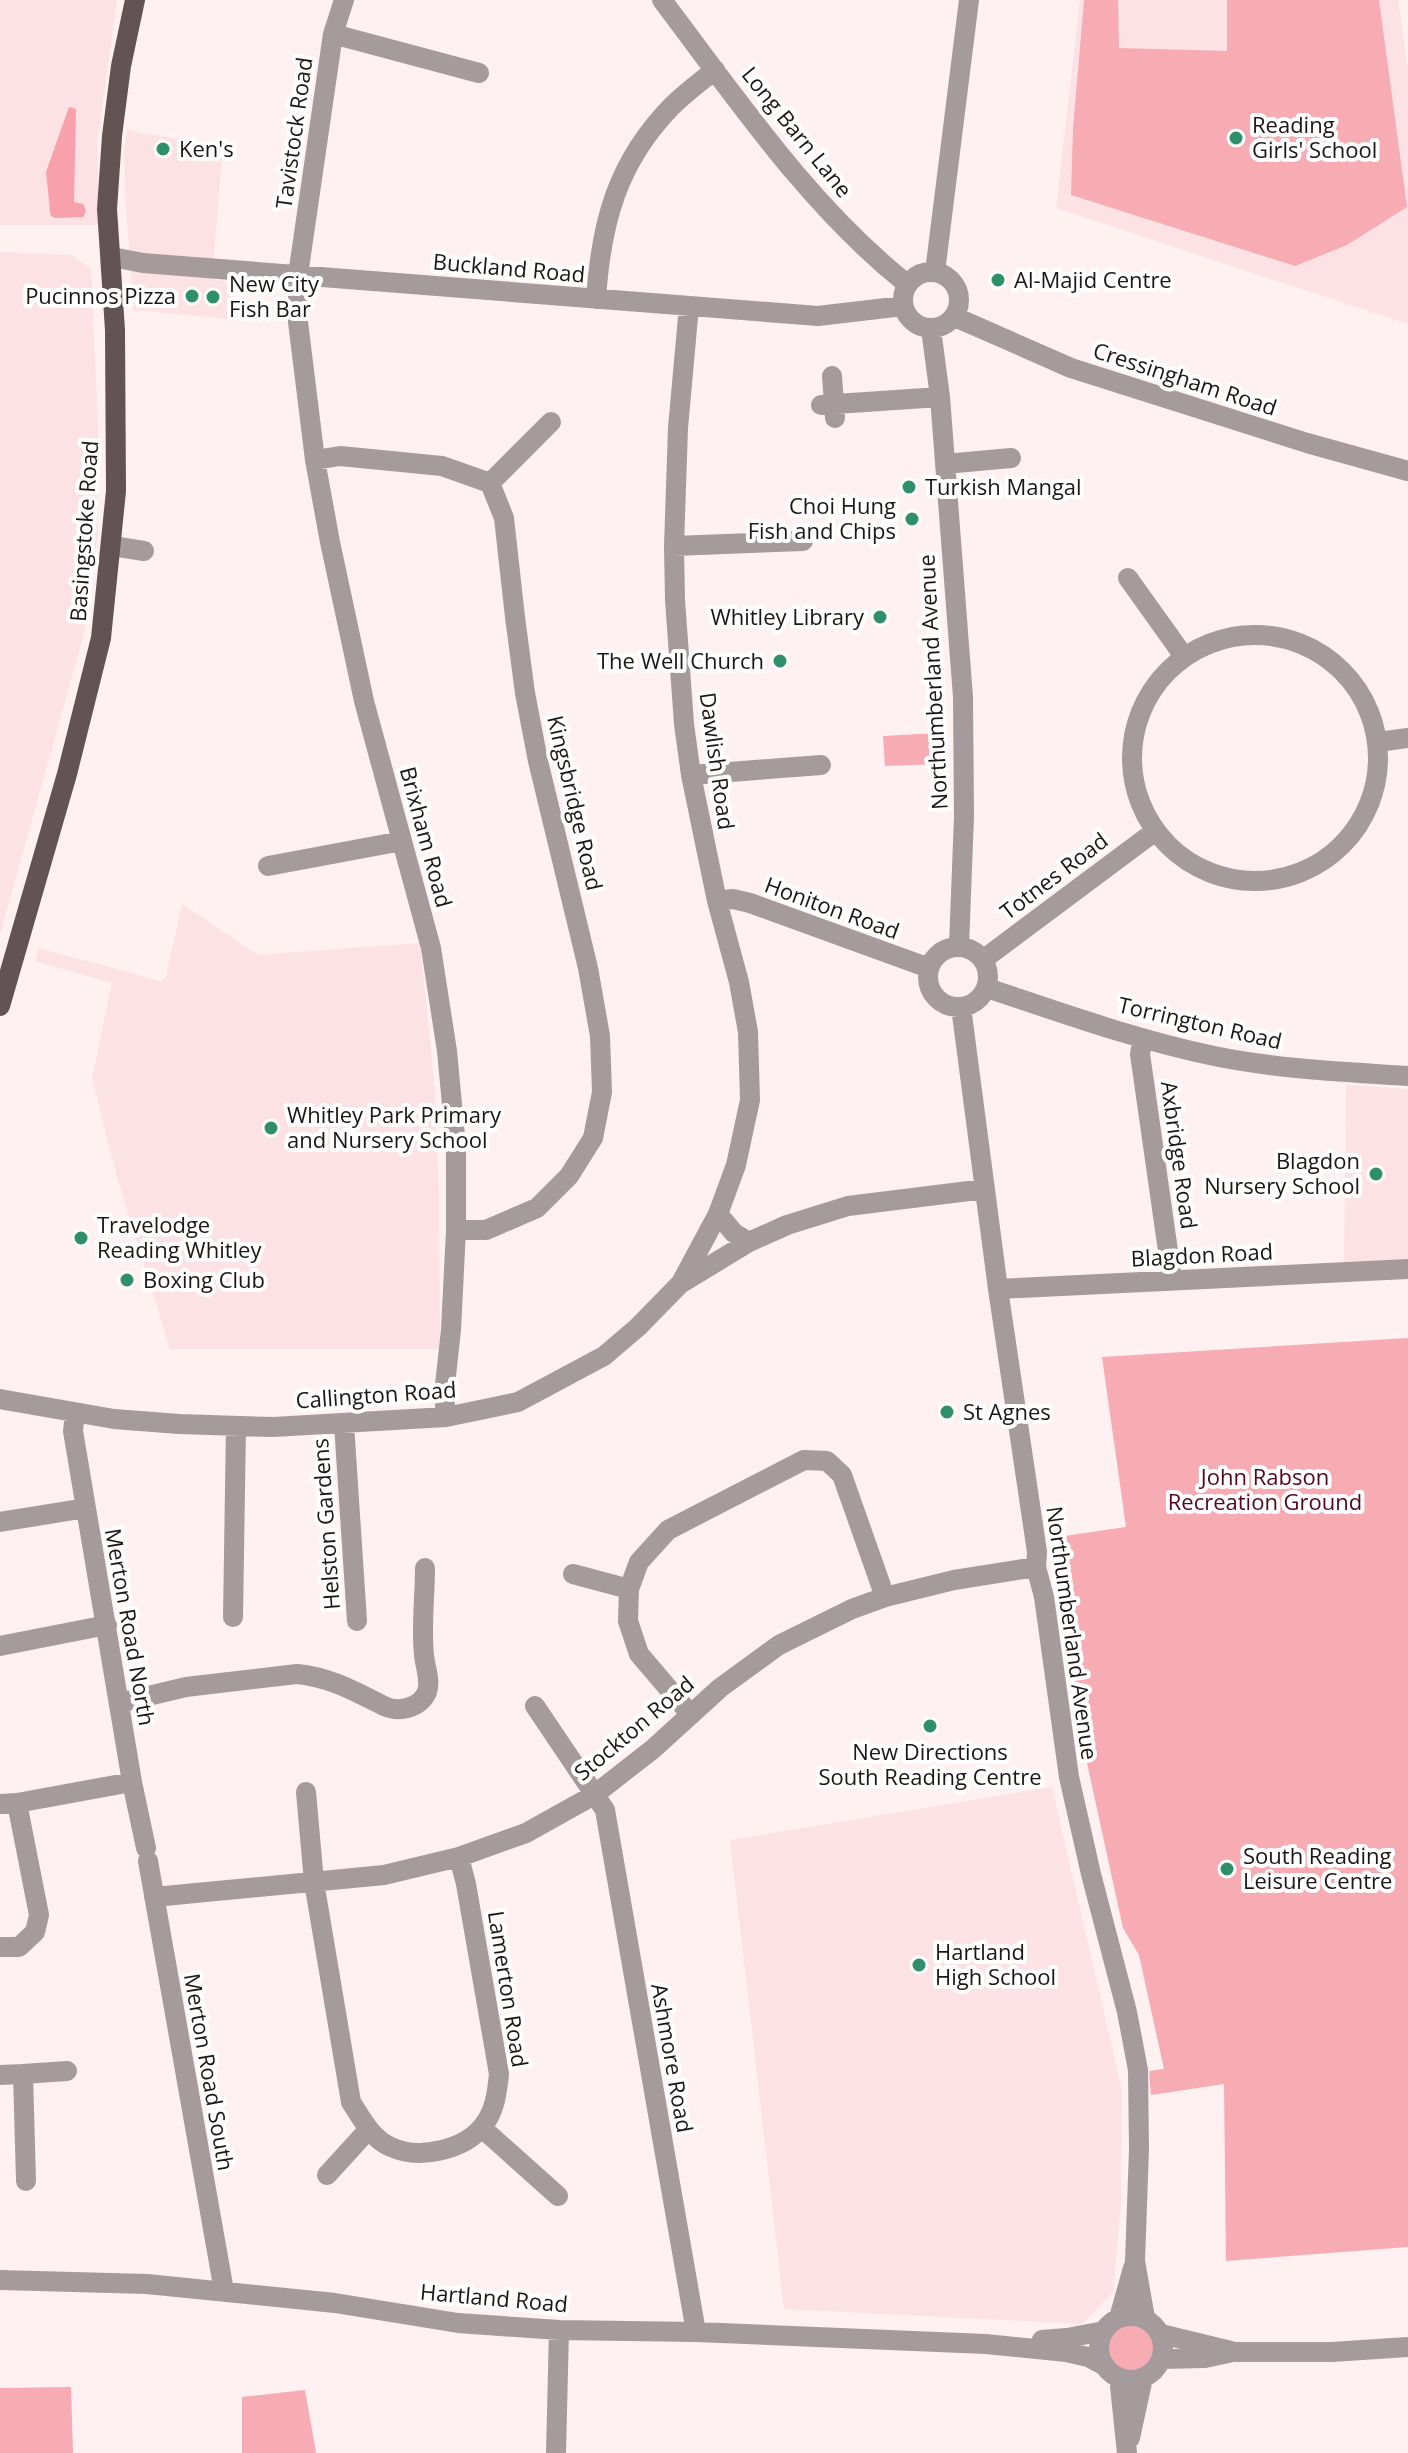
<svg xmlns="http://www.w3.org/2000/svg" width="1408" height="2453" font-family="'Open Sans',sans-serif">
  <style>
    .built { fill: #fce2e4 }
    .green { fill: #f7abb2 }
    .forest { fill: #f8a1ab }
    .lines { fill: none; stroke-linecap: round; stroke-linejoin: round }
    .minor { stroke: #a59b9c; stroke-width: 20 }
    .major { stroke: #645355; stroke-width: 20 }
    .poi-dot { fill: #2e8f68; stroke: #fff; stroke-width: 3 }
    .labels { text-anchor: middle; stroke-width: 8; stroke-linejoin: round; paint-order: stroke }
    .poi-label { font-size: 22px; fill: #1d1516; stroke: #fff; text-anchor: start }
    .street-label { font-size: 22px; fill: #1d1516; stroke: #fff }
    .park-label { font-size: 22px; fill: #54071c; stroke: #fff }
  </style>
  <rect width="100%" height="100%" fill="#fff0f1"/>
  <path class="built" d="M 0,0 L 117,0 L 97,145 L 99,225 L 0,225 Z
    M 1080,0 L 1398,0 L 1408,68 L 1408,324 L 1056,208 Z
    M 127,129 L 141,133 L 223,145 L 212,279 L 235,283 L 230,319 L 134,310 L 125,195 L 124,150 Z
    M 0,252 L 72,255 L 91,269 L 98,425 L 98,532 L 85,630 L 0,935 Z
    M 182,904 L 258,955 L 420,943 L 434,1080 L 439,1191 L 440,1349 L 170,1349 L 117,1177 L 92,1078 L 112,983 L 35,961 L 39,948 L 160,981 L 166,977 Z
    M 1346,1085 L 1408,1089 L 1408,1260 L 1344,1263 Z
    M 1052,1787 L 1122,2091 L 1121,2204 L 1113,2292 L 1082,2324 L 784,2309 L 730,1840 Z"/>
  <path class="green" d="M 1084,0 L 1118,0 L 1119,48 L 1227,51 L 1227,0 L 1379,0 L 1407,207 L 1347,245 L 1295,266 L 1071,195 L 1073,129 Z
    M 938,733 L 940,764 L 885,766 L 883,736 Z
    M 1408,1338 L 1408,2247 L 1226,2261 L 1224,2084 L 1151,2095 L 1149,2071 L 1164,2069 L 1139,1955 L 1123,1928 L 1082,1740 L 1051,1538 L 1126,1527 L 1102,1357 Z
    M1106 2347a24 24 0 1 1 48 0a24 24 0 1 1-48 0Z
    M 71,2387 L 73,2453 L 0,2453 L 0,2388 Z
    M 305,2390 L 316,2453 L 242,2453 L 242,2397 Z"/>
  <path class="forest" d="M 69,107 L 76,109 L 74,202 L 83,204 L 86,211 L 83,217 L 55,218 L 51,216 L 50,211 L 46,172 Z"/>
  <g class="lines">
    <path class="minor" d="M 344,0 L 333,34 L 298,275 L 298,322 L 315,460 L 330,542 L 364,701 L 431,948 L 447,1051 L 456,1147 L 456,1230 L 451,1330 L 444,1394 L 446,1417
      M 662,0 C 737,99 809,206 907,284
      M 333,34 L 479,73
      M 112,257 L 143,263 L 818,316 L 903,306
      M903 300a28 28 0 1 1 56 0a28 28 0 1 1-56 0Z
      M 935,272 L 969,0
      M 596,299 C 601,223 617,162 672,106 C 685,93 701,81 715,70
      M 955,317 L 1071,368 L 1307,443 L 1408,471
      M 931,329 L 940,397 L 963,697 L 964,816 L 959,946
      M 832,376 L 835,418
      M 821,405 L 940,397
      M 315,460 L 340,456 L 442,466 L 490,483 L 504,518 L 515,617 L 525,693 L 538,761 L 588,968 L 600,1036 L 602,1092 L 593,1138 L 569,1176 L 537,1208 L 486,1230 L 456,1230
      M 945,464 L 1011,458
      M 490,483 L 551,422
      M 112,546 L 144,551
      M 674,546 L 803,541
      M 1128,578 L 1183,655
      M1132 758a123 123 0 1 1 246 0a123 123 0 1 1-246 0Z
      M 1378,742 L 1408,738
      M 691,775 L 821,765
      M 268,866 L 402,841
      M 717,901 L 733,899 L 750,903 L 929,968
      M928 977a30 30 0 1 1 60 0a30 30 0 1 1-60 0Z
      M 984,959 L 1154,832
      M 987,988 C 1062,1013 1137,1040 1214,1056 C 1278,1069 1343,1072 1408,1076
      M 961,1007 L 998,1289 L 1037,1552 L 1036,1567 L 1044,1597 L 1069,1777 L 1091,1874 L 1127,2012 L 1138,2070 L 1139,2149 L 1135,2261 L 1145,2318
      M 1143,1038 L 1140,1054 L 1172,1279
      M 718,1214 L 734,1233 L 749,1242
      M 682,1281 L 718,1214 L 736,1165 L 750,1100 L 748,1032 L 739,982 L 717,901 L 691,775 L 684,724 L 675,600 L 674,546 L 678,428 L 689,306
      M 998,1289 L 1408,1269
      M 0,1399 L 114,1419 L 179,1424 L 273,1427 L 446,1417 L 518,1402 L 604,1356 L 638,1327 L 680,1284 L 749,1242 L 787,1225 L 848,1206 L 985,1189
      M 75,1413 L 73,1431 L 132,1782 L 146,1848
      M 344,1424 L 357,1621
      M 0,1522 L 86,1508
      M 573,1574 L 629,1589
      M 233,1617 L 236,1426
      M 0,1646 L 107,1625
      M 119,1703 L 186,1687 L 297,1674 C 330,1677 356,1692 384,1706 C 399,1713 420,1708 427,1692 C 431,1680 425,1667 424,1655 C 421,1627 425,1596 425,1568
      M 535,1706 L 605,1810 L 696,2332
      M 691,1715 L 639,1654 L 628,1621 L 629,1589 L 639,1562 L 668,1530 L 804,1460 L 827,1461 L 842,1475 L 885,1597
      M 306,1792 L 314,1882 L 351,2102 C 362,2119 372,2139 391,2147 C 419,2160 464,2150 483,2126 C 495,2111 497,2093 499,2074 L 466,1884 L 459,1857
      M 0,1804 L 17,1803 L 132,1782
      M 148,1861 L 224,2291
      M 154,1897 L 384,1875 L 459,1857 L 526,1833 L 594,1795 L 653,1749 L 720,1688 L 779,1645 L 852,1609 L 885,1597 L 954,1580 L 1036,1567
      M 0,1947 L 19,1947 L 35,1932 L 39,1915 L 17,1803
      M 23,2074 L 67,2071
      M 0,2075 L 23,2074 L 26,2181
      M 482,2128 L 558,2196
      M 327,2175 L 368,2130
      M 0,2280 L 147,2284 L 335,2303 L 458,2323 L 559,2330 L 696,2332 L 986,2344 L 1066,2352 L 1088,2357 L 1105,2366
      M1099 2348a32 32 0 1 1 64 0a32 32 0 1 1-64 0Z
      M 1119,2318 L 1133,2268
      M 1161,2334 L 1231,2351
      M 1042,2340 L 1067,2338 L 1104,2331
      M 1161,2359 L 1205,2358 L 1233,2352 L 1332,2352 L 1408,2347
      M 1119,2377 L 1127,2453
      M 1130,2438 L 1143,2378
      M 556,2453 L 559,2330"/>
    <path class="major" d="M 0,1006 L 67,774 L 101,638 L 116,491 L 115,330 L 107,209 L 112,136 L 121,66 L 135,0"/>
  </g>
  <g class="poi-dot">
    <circle cx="1236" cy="138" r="8"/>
    <circle cx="163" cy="149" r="8"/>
    <circle cx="998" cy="280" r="8"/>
    <circle cx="192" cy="296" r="8"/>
    <circle cx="213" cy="297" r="8"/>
    <circle cx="909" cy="487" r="8"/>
    <circle cx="912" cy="519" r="8"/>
    <circle cx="880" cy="617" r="8"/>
    <circle cx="780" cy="661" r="8"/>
    <circle cx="271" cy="1128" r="8"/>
    <circle cx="1376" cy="1174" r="8"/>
    <circle cx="81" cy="1238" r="8"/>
    <circle cx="127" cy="1280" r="8"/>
    <circle cx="947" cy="1412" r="8"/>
    <circle cx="930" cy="1726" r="8"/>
    <circle cx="1227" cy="1869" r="8"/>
    <circle cx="919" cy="1965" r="8"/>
  </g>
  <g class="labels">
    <g class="poi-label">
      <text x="1252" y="133">Reading<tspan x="1252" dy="25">Girls' School</tspan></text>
      <text x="179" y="157">Ken's</text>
      <text x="1014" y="288">Al-Majid Centre</text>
      <text x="229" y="292">New City<tspan x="229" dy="25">Fish Bar</tspan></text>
      <text x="176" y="304" text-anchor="end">Pucinnos Pizza</text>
      <text x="925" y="495">Turkish Mangal</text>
      <text x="896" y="514" text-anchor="end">Choi Hung<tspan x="896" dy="25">Fish and Chips</tspan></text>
      <text x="864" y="625" text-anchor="end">Whitley Library</text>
      <text x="764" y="669" text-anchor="end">The Well Church</text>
      <text x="287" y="1123">Whitley Park Primary<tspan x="287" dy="25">and Nursery School</tspan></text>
      <text x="1360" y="1169" text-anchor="end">Blagdon<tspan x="1360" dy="25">Nursery School</tspan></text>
      <text x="97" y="1233">Travelodge<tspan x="97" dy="25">Reading Whitley</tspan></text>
      <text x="143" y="1288">Boxing Club</text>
      <text x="963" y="1420">St Agnes</text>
      <text x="930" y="1760" text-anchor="middle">New Directions<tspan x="930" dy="25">South Reading Centre</tspan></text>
      <text x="1243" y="1864">South Reading<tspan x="1243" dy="25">Leisure Centre</tspan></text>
      <text x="935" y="1960">Hartland<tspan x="935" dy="25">High School</tspan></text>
    </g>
    <g class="street-label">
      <text transform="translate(797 132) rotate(51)" y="8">Long Barn Lane</text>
      <text transform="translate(294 133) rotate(-82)" y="8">Tavistock Road</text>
      <text transform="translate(509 268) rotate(5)" y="8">Buckland Road</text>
      <text transform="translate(1185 379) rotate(18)" y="8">Cressingham Road</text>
      <text transform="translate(84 531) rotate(-86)" y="8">Basingstoke Road</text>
      <text transform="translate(933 682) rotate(-93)" y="8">Northumberland Avenue</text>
      <text transform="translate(717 761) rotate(82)" y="8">Dawlish Road</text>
      <text transform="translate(575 803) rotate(77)" y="8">Kingsbridge Road</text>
      <text transform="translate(426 837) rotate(75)" y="8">Brixham Road</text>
      <text transform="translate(1054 876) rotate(-37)" y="8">Totnes Road</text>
      <text transform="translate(832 908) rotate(20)" y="8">Honiton Road</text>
      <text transform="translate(1200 1023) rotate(13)" y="8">Torrington Road</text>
      <text transform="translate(1179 1155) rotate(82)" y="8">Axbridge Road</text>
      <text transform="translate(1202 1255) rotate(-3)" y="8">Blagdon Road</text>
      <text transform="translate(376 1395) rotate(-4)" y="8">Callington Road</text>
      <text transform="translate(326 1524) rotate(-94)" y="8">Helston Gardens</text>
      <text transform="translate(130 1627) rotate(80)" y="8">Merton Road North</text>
      <text transform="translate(1072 1633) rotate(82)" y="8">Northumberland Avenue</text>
      <text transform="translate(634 1728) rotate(-40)" y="8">Stockton Road</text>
      <text transform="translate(508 1989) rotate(81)" y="8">Lamerton Road</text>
      <text transform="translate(672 2058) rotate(80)" y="8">Ashmore Road</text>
      <text transform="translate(209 2072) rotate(80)" y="8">Merton Road South</text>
      <text transform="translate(494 2298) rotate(5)" y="8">Hartland Road</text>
    </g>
    <g class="park-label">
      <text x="1265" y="1485">John Rabson<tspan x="1265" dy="25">Recreation Ground</tspan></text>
    </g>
  </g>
</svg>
